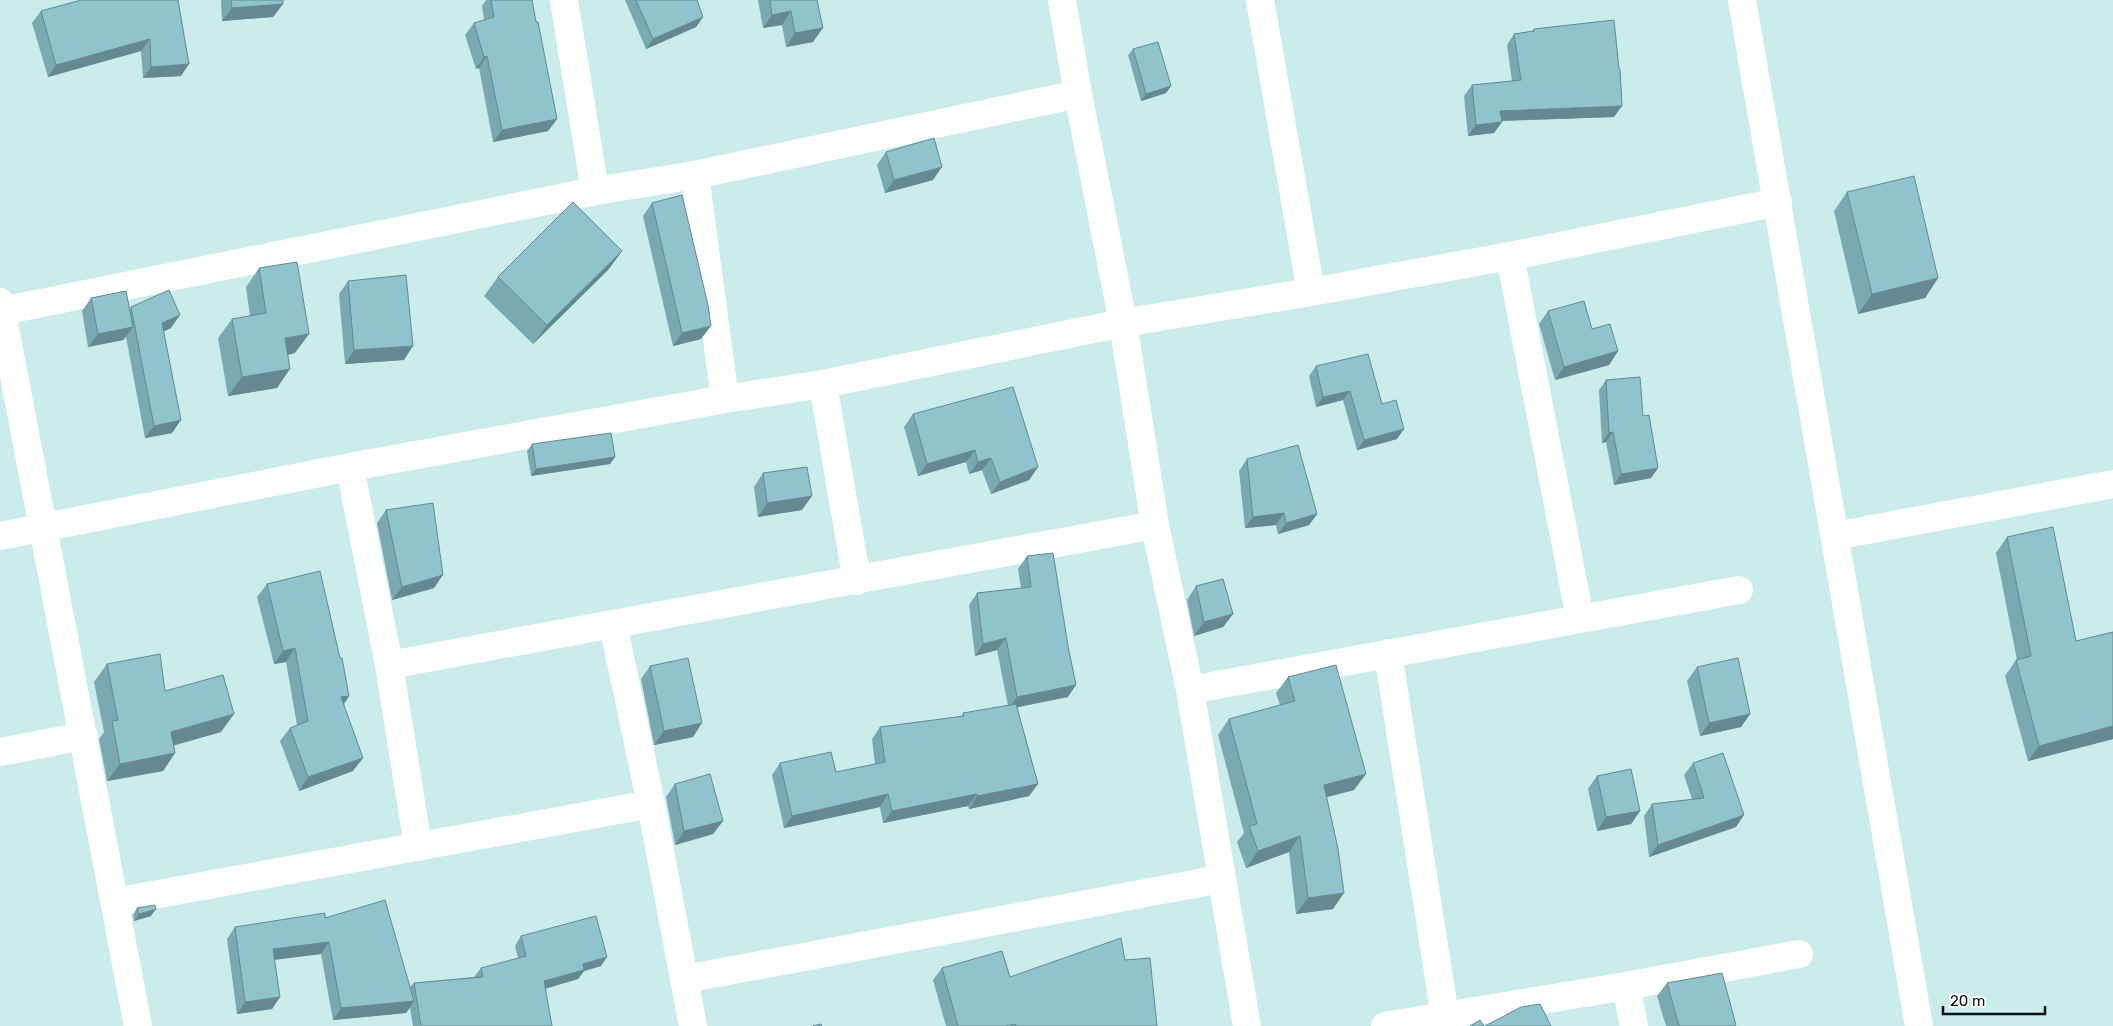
<svg xmlns="http://www.w3.org/2000/svg" width="2113" height="1026" font-family="Rubik,sans-serif">
  <style>
    .lines { fill: none; stroke-linecap: round; stroke-linejoin: round }
    .street { stroke: #fff; stroke-width: 28 }
    .wall { fill: #7ba9b2 }
    .shaded-wall { fill: #648991 }
    .building { fill: #8fc4cf; stroke: #648991 }
  </style>
  <rect width="100%" height="100%" fill="#caecea"/>
  <g class="lines">
    <path class="street" d="M 564,0 L 595,191
      M 1062,0 L 1078,94 L 1123,323 L 1155,525 L 1190,690 L 1247,1026
      M 1260,0 L 1311,292
      M 1742,0 L 1919,1026
      M 695,175 L 725,399
      M 1510,256 L 1580,618
      M 0,302 L 138,1026
      M 2,311 L 595,191 L 695,175 L 1078,94
      M 823,384 L 857,581
      M 350,467 L 389,665 L 418,846
      M 0,536 L 350,467 L 725,399 L 823,384 L 1123,323 L 1311,292 L 1510,256 L 1778,202
      M 1835,536 L 2113,484
      M 613,624 L 651,804 L 693,1026
      M 1388,653 L 1445,1016
      M 389,665 L 1155,525
      M 1190,690 L 1739,590
      M 0,752 L 84,736
      M 115,902 L 651,804
      M 685,979 L 1221,879
      M 1626,986 L 1634,1026
      M 1385,1026 L 1626,986 L 1799,954"/>
  </g>
  <path class="wall" d="M 178,0 L 181,76 L 143,78 L 141,51 L 48,77 L 32,23 L 41,11 Z
    M 221,0 L 283,0 L 283,4 L 273,17 L 222,21 Z
    M 486,0 L 532,0 L 536,22 L 557,119 L 548,131 L 493,142 L 479,68 L 476,69 L 465,35 L 474,23 L 484,20 L 482,6 Z
    M 625,0 L 697,0 L 703,17 L 696,27 L 646,49 Z
    M 758,0 L 817,0 L 813,42 L 786,47 L 782,25 L 763,28 Z
    M 1534,29 L 1614,117 L 1501,121 L 1494,133 L 1468,136 L 1464,96 L 1472,85 L 1512,81 L 1507,45 L 1514,34 L 1532,31 Z
    M 1133,49 L 1171,86 L 1166,93 L 1141,101 L 1128,55 Z
    M 886,152 L 933,180 L 885,193 L 877,165 Z
    M 1847,192 L 1938,278 L 1925,298 L 1858,314 L 1834,211 Z
    M 652,203 L 701,339 L 673,346 L 643,216 Z
    M 622,251 L 608,270 L 533,344 L 484,296 L 498,277 Z
    M 259,268 L 295,353 L 288,355 L 277,388 L 228,396 L 218,338 L 232,319 L 250,316 L 246,287 Z
    M 348,281 L 404,360 L 345,364 L 339,294 Z
    M 91,298 L 129,310 L 131,307 L 171,328 L 164,331 L 172,433 L 145,438 L 126,337 L 123,340 L 88,347 L 82,311 Z
    M 1548,311 L 1592,329 L 1618,351 L 1609,365 L 1555,380 L 1539,324 Z
    M 1316,366 L 1382,404 L 1397,439 L 1357,450 L 1343,400 L 1316,407 L 1309,376 Z
    M 1606,380 L 1643,416 L 1658,468 L 1651,478 L 1614,485 L 1606,442 L 1602,443 L 1599,390 Z
    M 913,414 L 1038,467 L 1029,480 L 991,494 L 982,470 L 969,474 L 966,462 L 918,476 L 904,427 Z
    M 532,444 L 615,457 L 610,464 L 531,476 L 527,451 Z
    M 1247,459 L 1317,514 L 1309,525 L 1278,534 L 1276,525 L 1245,528 L 1239,471 Z
    M 763,473 L 802,510 L 758,517 L 754,487 Z
    M 386,510 L 434,588 L 392,600 L 377,523 Z
    M 2007,537 L 2076,641 L 2113,632 L 2113,739 L 2028,761 L 2005,676 L 2016,660 L 2017,660 L 1996,553 Z
    M 1027,556 L 1068,697 L 1017,707 L 1038,784 L 1029,796 L 969,809 L 968,806 L 883,823 L 880,807 L 784,828 L 772,775 L 780,763 L 836,772 L 875,764 L 872,739 L 880,727 L 961,717 L 963,713 L 1008,706 L 997,650 L 975,656 L 969,605 L 977,593 L 1021,588 L 1018,569 Z
    M 267,584 L 349,696 L 344,704 L 353,771 L 299,791 L 280,741 L 290,728 L 297,725 L 286,662 L 274,664 L 257,597 Z
    M 1196,586 L 1233,614 L 1223,627 L 1194,636 L 1187,600 Z
    M 107,664 L 165,691 L 221,732 L 174,745 L 175,753 L 163,771 L 107,781 L 99,739 L 104,732 L 94,682 Z
    M 650,666 L 693,737 L 654,745 L 641,679 Z
    M 1697,667 L 1750,714 L 1741,727 L 1700,736 L 1687,681 Z
    M 1288,677 L 1354,790 L 1326,797 L 1333,909 L 1296,914 L 1289,852 L 1246,868 L 1237,842 L 1244,833 L 1218,735 L 1229,719 L 1280,705 L 1276,693 Z
    M 1693,763 L 1736,827 L 1649,857 L 1644,816 L 1652,804 L 1692,799 L 1684,775 Z
    M 1597,776 L 1640,811 L 1631,824 L 1597,831 L 1588,789 Z
    M 675,784 L 723,821 L 713,834 L 675,845 L 666,797 Z
    M 137,908 L 151,916 L 134,921 L 133,915 Z
    M 325,918 L 410,987 L 414,983 L 474,977 L 481,968 L 518,958 L 515,946 L 521,936 L 601,966 L 584,971 L 578,979 L 545,988 L 552,1026 L 413,1026 L 410,1008 L 406,1013 L 333,1020 L 321,954 L 274,960 L 280,997 L 272,1009 L 237,1014 L 227,939 L 235,927 Z
    M 942,968 L 1010,977 L 1157,1026 L 946,1026 L 933,980 Z
    M 1667,983 L 1736,1026 L 1666,1026 L 1657,996 Z"/>
  <path class="shaded-wall" d="M 283,4 L 273,17 L 222,21 L 232,8 Z
    M 791,11 L 782,25 L 763,28 L 772,15 Z
    M 703,17 L 696,27 L 646,49 L 653,39 Z
    M 823,28 L 813,42 L 786,47 L 795,33 Z
    M 150,39 L 141,51 L 48,77 L 56,65 Z
    M 487,56 L 479,68 L 476,69 L 484,57 Z
    M 189,64 L 181,76 L 143,78 L 151,67 Z
    M 1171,86 L 1166,93 L 1141,101 L 1146,94 Z
    M 1622,106 L 1614,117 L 1493,121 L 1500,111 Z
    M 557,119 L 548,131 L 493,142 L 502,130 Z
    M 1502,122 L 1494,133 L 1468,136 L 1476,125 Z
    M 942,167 L 933,180 L 885,193 L 894,180 Z
    M 622,251 L 608,270 L 533,344 L 547,325 Z
    M 1938,278 L 1925,298 L 1858,314 L 1872,294 Z
    M 180,315 L 171,328 L 154,336 L 162,323 Z
    M 711,326 L 701,339 L 673,346 L 682,333 Z
    M 133,327 L 123,340 L 88,347 L 98,334 Z
    M 309,334 L 295,353 L 271,358 L 285,338 Z
    M 413,346 L 404,360 L 345,364 L 354,350 Z
    M 1618,351 L 1609,365 L 1555,380 L 1564,367 Z
    M 290,369 L 277,388 L 228,396 L 242,377 Z
    M 1350,391 L 1343,400 L 1316,407 L 1323,397 Z
    M 181,420 L 172,433 L 145,438 L 154,426 Z
    M 1404,429 L 1397,439 L 1357,450 L 1364,440 Z
    M 1613,432 L 1606,442 L 1602,443 L 1609,433 Z
    M 975,450 L 966,462 L 918,476 L 927,464 Z
    M 615,457 L 610,464 L 531,476 L 536,469 Z
    M 991,458 L 982,470 L 969,474 L 978,462 Z
    M 1038,467 L 1029,480 L 991,494 L 1000,482 Z
    M 1658,468 L 1651,478 L 1614,485 L 1621,474 Z
    M 812,496 L 802,510 L 758,517 L 767,503 Z
    M 1284,513 L 1276,525 L 1245,528 L 1253,517 Z
    M 1317,514 L 1309,525 L 1278,534 L 1286,523 Z
    M 443,575 L 434,588 L 392,600 L 402,587 Z
    M 1233,614 L 1223,627 L 1194,636 L 1204,622 Z
    M 1006,638 L 997,650 L 975,656 L 983,644 Z
    M 295,648 L 286,662 L 274,664 L 283,651 Z
    M 1076,685 L 1068,697 L 1008,709 L 1017,697 Z
    M 349,696 L 340,710 L 341,697 Z
    M 234,714 L 221,732 L 158,750 L 171,732 Z
    M 1750,714 L 1741,727 L 1700,736 L 1709,723 Z
    M 702,723 L 693,737 L 654,745 L 664,731 Z
    M 2113,726 L 2113,739 L 2028,761 L 2039,746 Z
    M 175,753 L 163,771 L 107,781 L 120,764 Z
    M 363,758 L 353,771 L 299,791 L 308,777 Z
    M 1366,774 L 1354,790 L 1312,801 L 1324,785 Z
    M 1038,784 L 1029,796 L 969,809 L 977,796 Z
    M 888,794 L 880,807 L 784,828 L 792,816 Z
    M 977,794 L 968,806 L 883,823 L 892,811 Z
    M 1640,811 L 1631,824 L 1597,831 L 1606,817 Z
    M 1744,815 L 1736,827 L 1649,857 L 1658,845 Z
    M 723,821 L 713,834 L 675,845 L 684,831 Z
    M 1300,836 L 1289,852 L 1246,868 L 1258,851 Z
    M 1344,893 L 1333,909 L 1296,914 L 1308,898 Z
    M 156,909 L 151,916 L 134,921 L 139,914 Z
    M 329,942 L 321,954 L 264,961 L 273,949 Z
    M 607,957 L 601,966 L 584,971 L 578,979 L 538,991 L 544,981 L 583,964 Z
    M 280,997 L 272,1009 L 237,1014 L 245,1002 Z
    M 414,1001 L 406,1013 L 333,1020 L 341,1008 Z"/>
  <path class="building" d="M 81,0 L 178,0 L 189,64 L 151,67 L 150,39 L 56,65 L 41,11 Z
    M 231,0 L 283,0 L 283,4 L 232,8 Z
    M 491,0 L 532,0 L 536,22 L 538,22 L 557,119 L 502,130 L 487,56 L 484,57 L 474,23 L 494,17 Z
    M 636,0 L 697,0 L 703,17 L 653,39 Z
    M 770,0 L 817,0 L 823,28 L 795,33 L 791,11 L 772,15 Z
    M 1614,20 L 1619,69 L 1620,69 L 1622,106 L 1500,111 L 1502,122 L 1476,125 L 1472,85 L 1521,80 L 1514,34 L 1534,31 L 1534,29 Z
    M 1158,42 L 1171,86 L 1146,94 L 1133,49 Z
    M 934,138 L 942,167 L 894,180 L 886,152 Z
    M 1914,176 L 1938,278 L 1872,294 L 1847,192 Z
    M 682,195 L 708,305 L 711,326 L 682,333 L 652,203 Z
    M 573,202 L 622,251 L 547,325 L 498,277 Z
    M 297,262 L 309,334 L 285,338 L 290,369 L 242,377 L 232,319 L 266,313 L 259,268 Z
    M 406,275 L 413,346 L 354,350 L 348,281 Z
    M 169,290 L 180,315 L 162,323 L 181,420 L 154,426 L 131,307 Z
    M 126,291 L 133,327 L 98,334 L 91,298 Z
    M 1584,301 L 1592,329 L 1610,324 L 1618,351 L 1564,367 L 1548,311 Z
    M 1368,354 L 1382,404 L 1396,400 L 1404,429 L 1364,440 L 1350,391 L 1323,397 L 1316,366 Z
    M 1640,377 L 1643,416 L 1649,415 L 1658,468 L 1621,474 L 1613,432 L 1609,433 L 1606,380 Z
    M 1013,387 L 1038,467 L 1000,482 L 991,458 L 978,462 L 975,450 L 927,464 L 913,414 Z
    M 611,433 L 615,457 L 536,469 L 532,444 Z
    M 1298,445 L 1317,514 L 1286,523 L 1284,513 L 1253,517 L 1247,459 Z
    M 807,467 L 812,496 L 767,503 L 763,473 Z
    M 433,503 L 443,575 L 402,587 L 386,510 Z
    M 2053,527 L 2076,641 L 2113,632 L 2113,726 L 2039,746 L 2016,660 L 2031,656 L 2007,537 Z
    M 1053,553 L 1068,646 L 1076,685 L 1017,697 L 1006,638 L 983,644 L 977,593 L 1031,587 L 1027,556 Z
    M 320,571 L 340,658 L 342,658 L 349,696 L 341,697 L 363,758 L 308,777 L 290,728 L 308,721 L 295,648 L 283,651 L 267,584 Z
    M 1223,579 L 1233,614 L 1204,622 L 1196,586 Z
    M 160,654 L 165,691 L 223,675 L 234,714 L 171,732 L 175,753 L 120,764 L 112,721 L 118,720 L 107,664 Z
    M 688,658 L 702,723 L 664,731 L 650,666 Z
    M 1738,658 L 1750,714 L 1709,723 L 1697,667 Z
    M 1336,665 L 1366,774 L 1324,785 L 1338,849 L 1344,893 L 1308,898 L 1300,836 L 1258,851 L 1249,826 L 1257,824 L 1229,719 L 1295,701 L 1288,677 Z
    M 1016,704 L 1038,784 L 977,796 L 977,794 L 892,811 L 888,794 L 792,816 L 780,763 L 831,752 L 836,772 L 885,762 L 880,727 L 964,716 L 963,713 Z
    M 1723,753 L 1744,815 L 1658,845 L 1652,804 L 1704,798 L 1693,763 Z
    M 1631,769 L 1640,811 L 1606,817 L 1597,776 Z
    M 710,774 L 723,821 L 684,831 L 675,784 Z
    M 385,900 L 414,1001 L 341,1008 L 329,942 L 273,949 L 280,997 L 245,1002 L 235,927 L 325,913 L 325,918 Z
    M 155,905 L 156,909 L 139,914 L 137,908 Z
    M 596,916 L 607,957 L 583,964 L 584,970 L 544,981 L 552,1026 L 421,1026 L 414,983 L 483,977 L 481,968 L 526,956 L 521,936 Z
    M 1121,938 L 1125,960 L 1150,958 L 1157,1026 L 1016,1026 L 1015,1024 L 1006,1026 L 958,1026 L 942,968 L 1002,951 L 1010,977 Z
    M 1722,973 L 1736,1025 L 1734,1026 L 1679,1026 L 1667,983 Z
    M 1540,1004 L 1551,1026 L 1485,1026 L 1521,1007 Z
    M 1480,1020 L 1484,1026 L 1470,1026 Z
    M 821,1024 L 822,1026 L 813,1026 Z"/>
  <path d="M1943 1006v8h102v-8" fill="none" stroke="#051010" stroke-width="2.5"/>
  <text x="1950" y="1006" font-size="15" fill="#051010" stroke="#ffffff" stroke-width="4" paint-order="stroke">20 m</text>
</svg>
